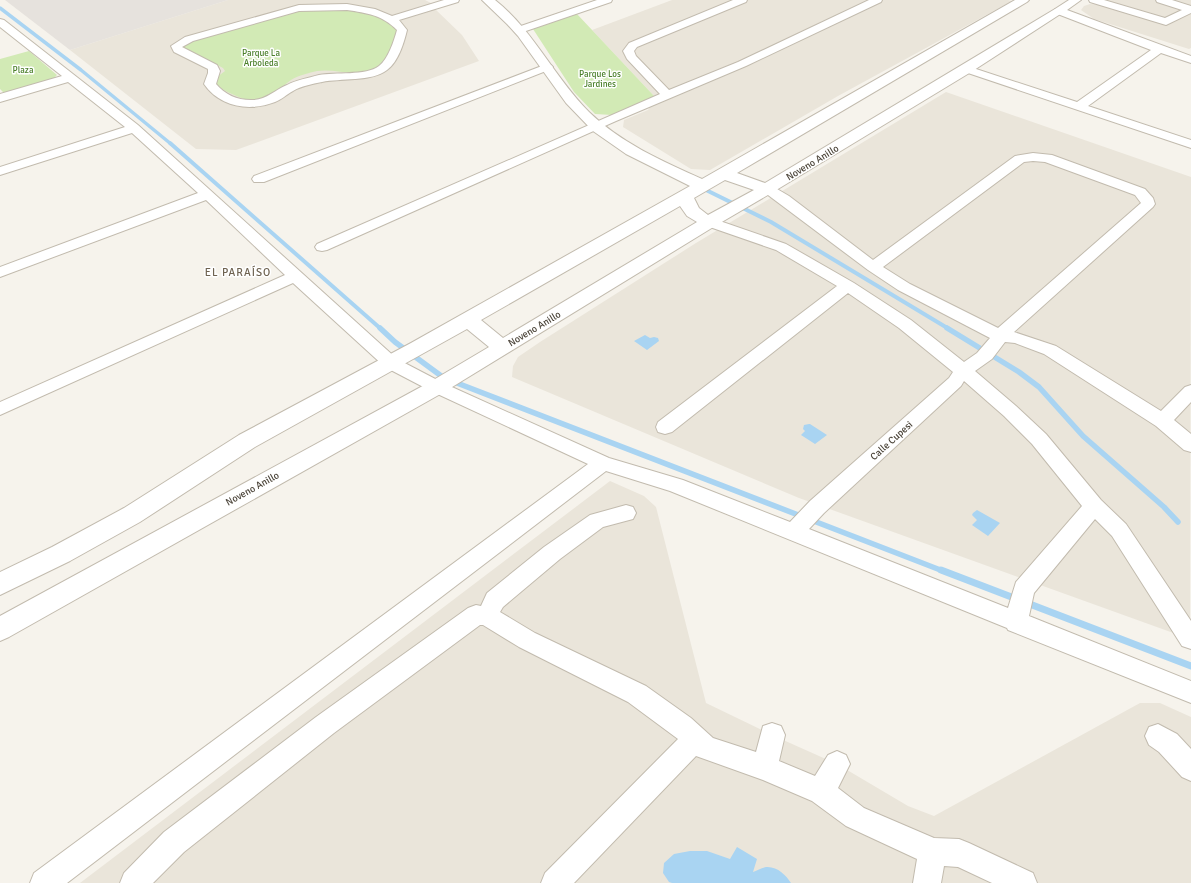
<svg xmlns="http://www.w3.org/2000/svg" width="1191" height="883" font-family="Signika,sans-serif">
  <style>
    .residential { fill: #eae5da }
    .industrial { fill: #e6e2dd }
    .green { fill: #d2eab5 }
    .water { fill: #a9d4f2 }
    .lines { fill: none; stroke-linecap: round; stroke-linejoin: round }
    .stream-far3 { stroke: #a9d4f2; stroke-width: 3.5 }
    .stream-far2 { stroke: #a9d4f2; stroke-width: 4 }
    .stream-far1 { stroke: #a9d4f2; stroke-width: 5.5 }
    .stream { stroke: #a9d4f2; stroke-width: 7 }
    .minor-casing { stroke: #c2bbae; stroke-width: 2 }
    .tertiary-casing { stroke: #c2bbae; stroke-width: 2 }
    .minor { fill: #fff; fill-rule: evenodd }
    .tertiary { fill: #fff; fill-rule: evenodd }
    .labels { text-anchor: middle; stroke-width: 3; stroke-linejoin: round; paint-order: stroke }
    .far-park-label { font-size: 9px; fill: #4a7f2a; stroke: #fff }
    .street-label { font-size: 10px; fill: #4b4439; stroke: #fff }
    .neighbourhood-label { font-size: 11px; letter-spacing: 1px; fill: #6e6250; stroke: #fff }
  </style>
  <rect width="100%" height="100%" fill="#f6f3ec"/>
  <path class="residential" d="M 228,0 L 425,0 L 439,7 L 435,9 L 462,35 L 479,61 L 236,150 L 196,149 L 70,50 Z
    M 672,0 L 1008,0 L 1012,1 L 838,96 L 710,170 L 691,169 L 623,127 L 624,120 L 648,110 L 654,101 L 655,97 L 592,30 Z
    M 1106,0 L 1191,0 L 1191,48 L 1189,49 L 1094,19 L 1081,10 L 1084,6 L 1090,4 L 1102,5 L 1113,3 Z
    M 946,92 L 1191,177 L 1190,639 L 799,498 L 512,377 L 513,366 L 518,357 L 540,342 L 696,243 Z
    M 610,481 L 644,496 L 656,507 L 706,703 L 772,735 L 837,764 L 908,806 L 934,816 L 1140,703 L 1160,703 L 1191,717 L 1191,883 L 80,883 Z"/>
  <path class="industrial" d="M 5,0 L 228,0 L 70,50 Z"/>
  <path class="green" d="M 327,8 C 352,10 376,12 396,28 L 397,35 L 396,39 C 391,47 385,62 377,67 C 358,79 337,68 317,71 C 309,73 299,75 291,80 C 272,94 260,108 234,95 C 227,92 221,89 216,83 L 217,77 L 225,71 L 223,68 L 183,47 L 183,44 L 293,10 Z
    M 577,14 L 655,97 L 612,115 L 595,114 L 574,92 L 533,29 Z
    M 29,51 L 57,75 L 53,79 L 5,94 L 0,89 L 0,59 Z"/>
  <path class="water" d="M 645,335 L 650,338 L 654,337 L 658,338 L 659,341 L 647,350 L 634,341 Z
    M 809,424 L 810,424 L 827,435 L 815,444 L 801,435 L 805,431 L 803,429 L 804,425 Z
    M 977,510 L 1000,523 L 988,536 L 972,525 L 977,520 L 972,515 L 973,513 Z
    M 737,847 L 757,859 L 753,872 C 757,871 762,868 766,867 C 777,866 786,875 791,883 L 672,883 L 669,882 L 663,873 L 664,863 L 674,854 L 690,851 L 707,851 L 730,859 Z"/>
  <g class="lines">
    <path class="stream-far3" d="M 0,8 L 81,70 L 171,144"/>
    <path class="stream-far2" d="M 170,143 L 381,329
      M 704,189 L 771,222 L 949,329"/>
    <path class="stream-far1" d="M 380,328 L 395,342 L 444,378 L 943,571
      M 947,328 L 1019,372 L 1039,387 L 1083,436 L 1164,507 L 1178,522"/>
    <path class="stream" d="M 941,570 L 1191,666"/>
    <g class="minor-casing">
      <path id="minor" d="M 444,0 L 459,0 L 458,2 L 399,20 L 407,30 C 404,43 398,62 387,70 C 372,82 340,78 322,82 C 312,84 301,86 293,91 C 287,94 281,100 275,102 C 249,112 220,107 204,84 L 208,73 L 208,69 L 174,52 L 171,46 L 185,37 L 299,5 L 347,4 L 375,9 L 392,16 ZM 347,10 C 367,13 382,15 397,30 C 394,41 388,59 379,66 C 366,76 335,72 319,75 C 308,78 296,80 287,85 C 275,90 267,99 254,100 C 239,101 225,95 216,84 L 220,71 L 217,65 L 182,47 L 193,41 L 299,11 Z
        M 597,0 L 612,0 L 611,2 L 523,32 L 519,33 L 514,30 L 515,28 Z
        M 733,0 L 747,0 L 746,2 L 637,47 L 634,51 L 636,56 L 669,90 L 738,62 L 869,0 L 882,0 L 881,2 L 746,66 L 616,121 L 327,250 L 322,251 L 317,250 L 315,247 L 317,244 L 660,94 L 627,59 L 623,51 L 629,43 Z
        M 1069,0 L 1081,0 L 1067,10 L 1191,56 L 1191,63 L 1161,53 L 1088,106 L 1191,140 L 1191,148 L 962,71 L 960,69 L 962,67 L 970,67 L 1077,102 L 1151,50 L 1055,13 L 1054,11 L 1055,9 Z
        M 1089,0 L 1104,0 L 1165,18 L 1182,10 L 1157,2 L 1156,0 L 1172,0 L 1191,6 L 1191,13 L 1166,25 L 1090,2 Z
        M 0,19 L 4,20 L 138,125 L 397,359 L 443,383 L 609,458 L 683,480 L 790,522 L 810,501 L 949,378 L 953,372 L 899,328 L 848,293 L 672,432 L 665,434 L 658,432 L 656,427 L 658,422 L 837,286 L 776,250 L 704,225 L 702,222 L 704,219 L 709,218 L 714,219 L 786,244 L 854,283 L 911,320 L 964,362 L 977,353 L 990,338 L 898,290 L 868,270 L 760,189 L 762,186 L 767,185 L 772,186 L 789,196 L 873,260 L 1015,156 L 1033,153 L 1052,155 L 1145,189 L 1153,198 L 1155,204 L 1153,207 L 1014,332 L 1056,346 L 1161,411 L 1185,387 L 1191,385 L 1191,402 L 1174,420 L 1191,434 L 1191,452 L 1184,450 L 1156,426 L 1044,354 L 1015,343 L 1005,342 L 992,359 L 975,371 L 1016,406 L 1046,434 L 1101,500 L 1126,524 L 1191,621 L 1191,649 L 1182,646 L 1112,536 L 1095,519 L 1034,593 L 1029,616 L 1191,681 L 1191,703 L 1008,630 L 1007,628 L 670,491 L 606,471 L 67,883 L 30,883 L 34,873 L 588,464 L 431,391 L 385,367 L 293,283 L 0,415 L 0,402 L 285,275 L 206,200 L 0,277 L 0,267 L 198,193 L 132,133 L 0,175 L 0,167 L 125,127 L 68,82 L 0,102 L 0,94 L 62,76 L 0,27 ZM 1033,161 L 1045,162 L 1135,195 L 1141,203 L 998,328 L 910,284 L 883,267 L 1024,162 ZM 964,381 L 1004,416 L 1032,444 L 1082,506 L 1016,582 L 1008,608 L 809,529 L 824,513 L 961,386 Z
        M 547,64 L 551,65 L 553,67 L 551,69 L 264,182 L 254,182 L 252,179 L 254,176 Z
        M 626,505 L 633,507 L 636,513 L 633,519 L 603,527 L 560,559 L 503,607 L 500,612 L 535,633 L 646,686 L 691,718 L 713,738 L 756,752 L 763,726 L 772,723 L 781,726 L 785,735 L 779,761 L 815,776 L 828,755 L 837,751 L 846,755 L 850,764 L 838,788 L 864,808 L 934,838 L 959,839 L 969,843 L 1033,873 L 1037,883 L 992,883 L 958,867 L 944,866 L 941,883 L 913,883 L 917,859 L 846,826 L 812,801 L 763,780 L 696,756 L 574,883 L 541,883 L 545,873 L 678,739 L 628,702 L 519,647 L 483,625 L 480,625 L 334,733 L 184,852 L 153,883 L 120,883 L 124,873 L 164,832 L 316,717 L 468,608 L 476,605 L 481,606 L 487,593 L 544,547 L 590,515 Z
        M 1158,724 L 1177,734 L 1191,749 L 1191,781 L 1182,777 L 1159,752 L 1149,745 L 1145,736 L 1149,727 Z"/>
    </g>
    <g class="tertiary-casing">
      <path id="tertiary" d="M 482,0 L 495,0 C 534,31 554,77 589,112 C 621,143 662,161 702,179 L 1015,0 L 1029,0 L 1027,2 L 737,173 L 765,183 L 1055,9 L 1063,9 L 1065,11 L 971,72 L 773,192 L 715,226 L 444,392 L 9,637 L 0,641 L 0,616 L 430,382 L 489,347 L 467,329 L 255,447 L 140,522 L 70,561 L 0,595 L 0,572 L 52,547 L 124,508 L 239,435 L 411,343 L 690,186 L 626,154 L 593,131 L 566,103 L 518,36 L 507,24 ZM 725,180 L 754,190 L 708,215 L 699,208 L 694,198 ZM 680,206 L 687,216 L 697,222 L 503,338 L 481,320 Z"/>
    </g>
    <use href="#minor" class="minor"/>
    <use href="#tertiary" class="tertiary"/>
  </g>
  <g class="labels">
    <g class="far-park-label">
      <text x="261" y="56">Parque La<tspan x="261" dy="10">Arboleda</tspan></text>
      <text x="23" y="73">Plaza</text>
      <text x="600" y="77">Parque Los<tspan x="600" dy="10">Jardines</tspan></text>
    </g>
    <g class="street-label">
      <text transform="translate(812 162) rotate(-31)" y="4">Noveno Anillo</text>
      <text transform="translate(534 328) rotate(-31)" y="4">Noveno Anillo</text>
      <text transform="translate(891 440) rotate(-42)" y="4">Calle Cupesi</text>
      <text transform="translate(252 488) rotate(-29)" y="4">Noveno Anillo</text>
    </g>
    <g class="neighbourhood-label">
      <text x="238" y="276">EL PARAÍSO</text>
    </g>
  </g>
</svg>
